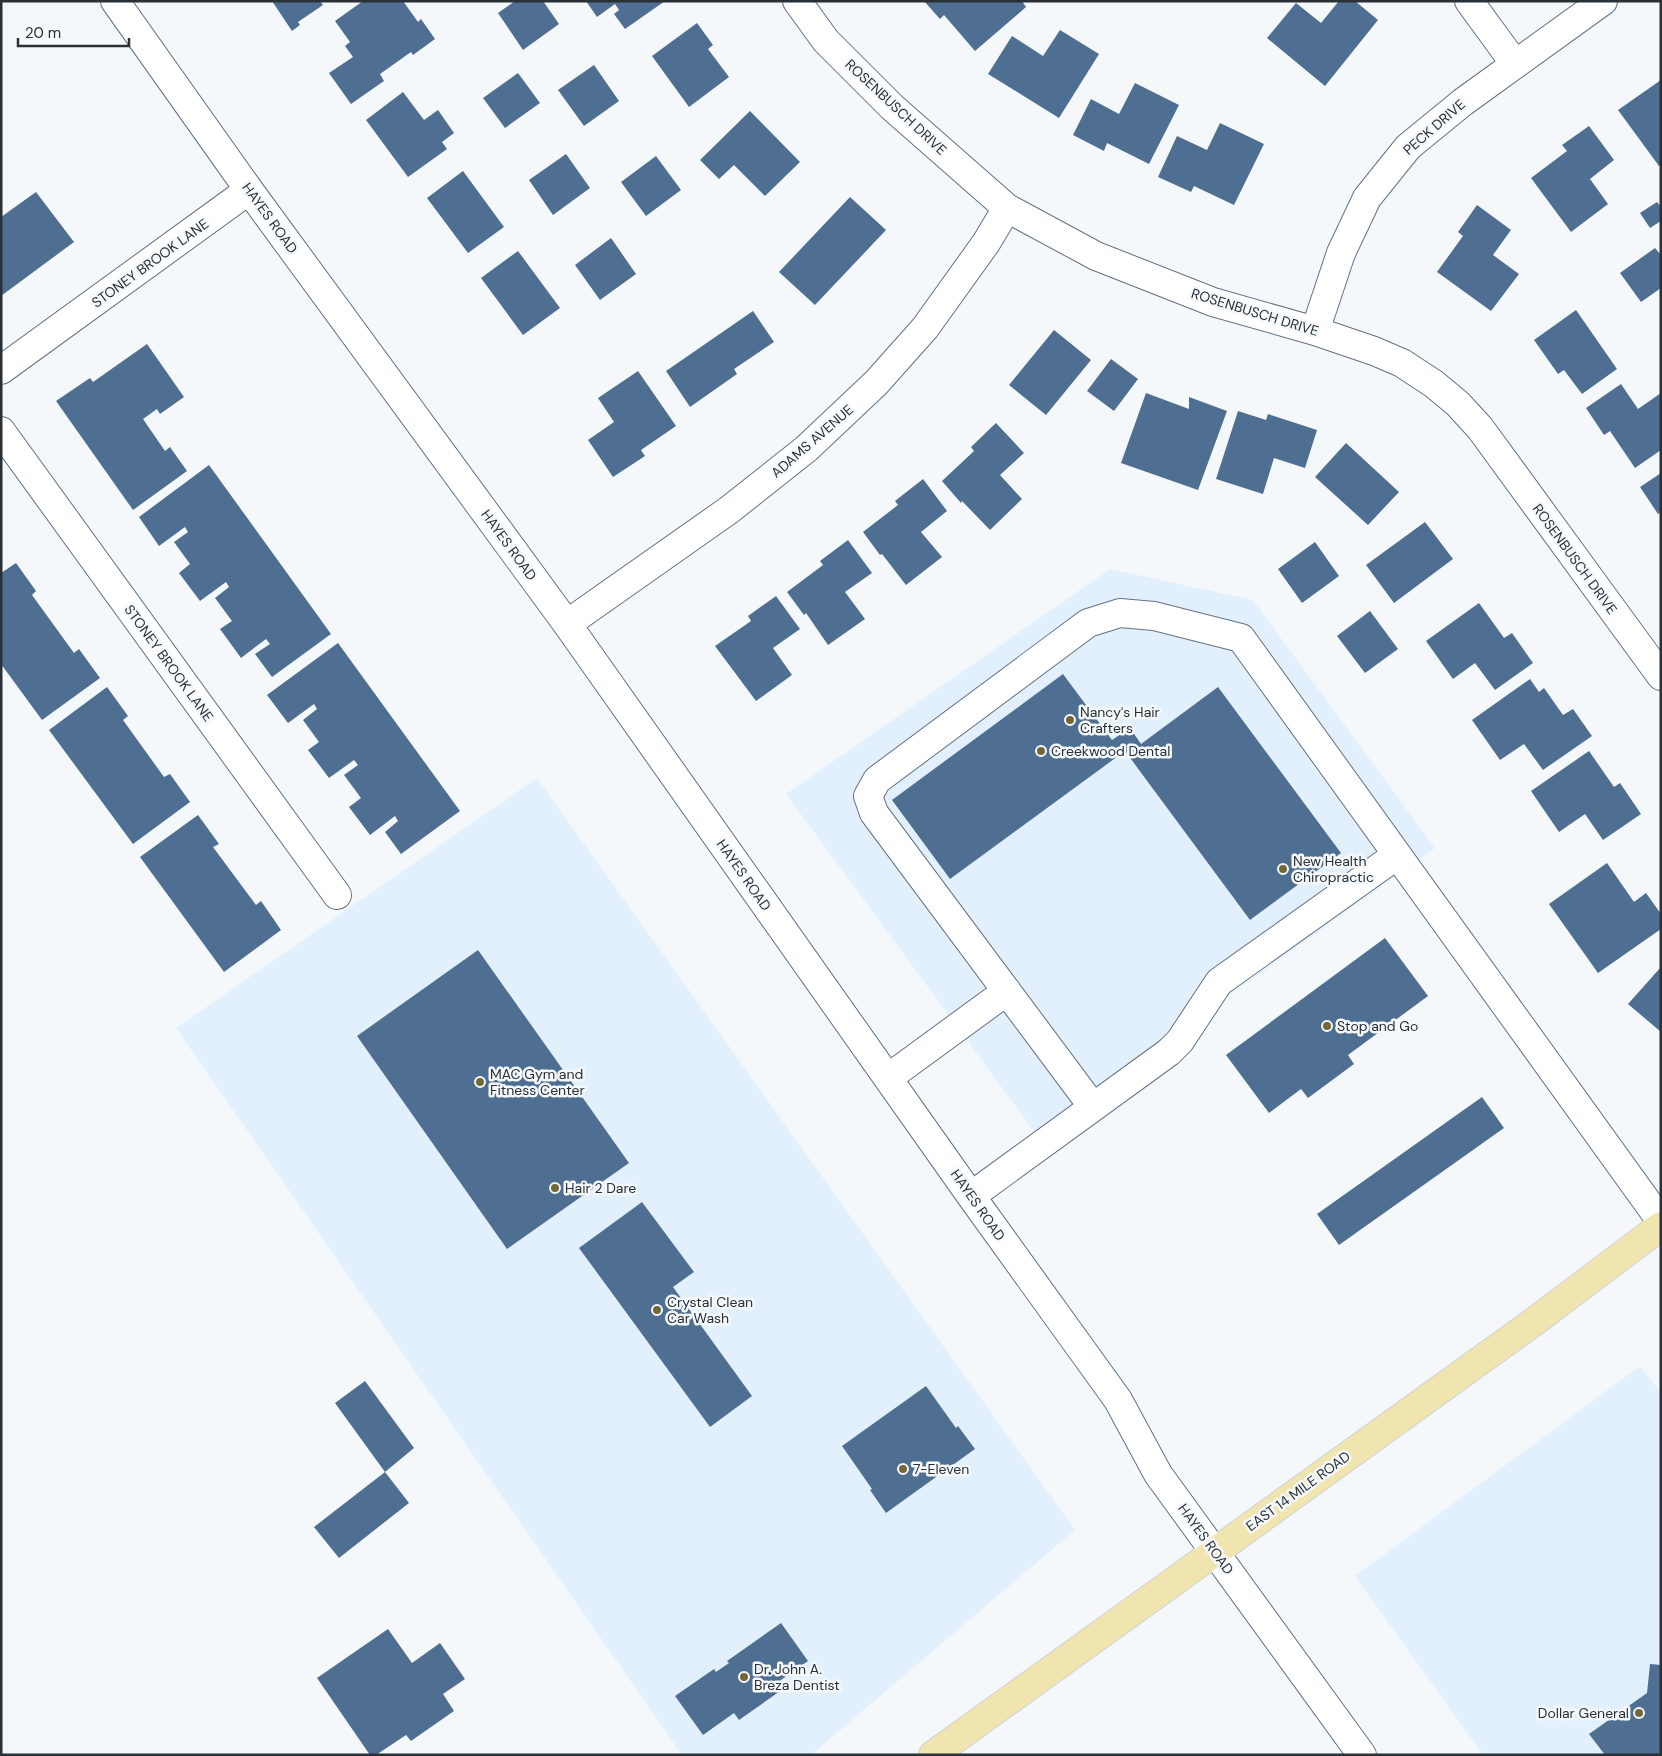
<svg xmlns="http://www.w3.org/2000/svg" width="1662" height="1756" font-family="'DM Sans',sans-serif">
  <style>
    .built { fill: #e2f0fe }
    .building { fill: #4e6f92 }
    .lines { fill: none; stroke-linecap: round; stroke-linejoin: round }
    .minor-casing { stroke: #637181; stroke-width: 30 }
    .major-casing { stroke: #d0d1d3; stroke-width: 30 }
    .minor { stroke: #fff; stroke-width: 28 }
    .major { stroke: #f1e5af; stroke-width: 28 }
    .poi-dot { fill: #736835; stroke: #f4f8fb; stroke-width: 2 }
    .labels { text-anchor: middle; stroke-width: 5; stroke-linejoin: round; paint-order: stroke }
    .street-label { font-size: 14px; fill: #293036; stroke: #f4f8fb }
    .poi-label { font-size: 14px; fill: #293036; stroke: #f4f8fb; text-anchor: start }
  </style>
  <rect width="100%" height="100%" fill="#f4f8fb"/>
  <path class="built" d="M 1110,569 L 1253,600 L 1435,848 L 1036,1134 L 786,794 Z
    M 537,778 L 1075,1530 L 811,1755 L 682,1755 L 176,1028 Z
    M 1640,1366 L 1661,1393 L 1661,1755 L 1483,1755 L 1355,1576 Z"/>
  <path class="building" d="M 272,1 L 320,1 L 323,5 L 298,22 L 300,25 L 292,31 Z
    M 363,1 L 403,1 L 418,22 L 421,19 L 435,39 L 413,55 L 411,52 L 380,74 L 384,81 L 351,104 L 329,73 L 353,57 L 345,46 L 350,42 L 335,21 Z
    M 515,1 L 543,1 L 559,24 L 523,50 L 498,13 Z
    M 586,1 L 665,1 L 625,29 L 614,14 L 619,10 L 615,4 L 597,17 Z
    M 924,1 L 1022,1 L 1026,7 L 975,51 L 944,15 L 940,19 Z
    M 1339,1 L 1355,1 L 1378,20 L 1325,86 L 1267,38 L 1296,3 L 1321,23 Z
    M 697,23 L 713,45 L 708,49 L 729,77 L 689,107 L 652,56 Z
    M 1060,30 L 1099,54 L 1059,118 L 988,74 L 1012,36 L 1043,56 Z
    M 594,65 L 619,101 L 584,126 L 558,90 Z
    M 518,73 L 540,103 L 505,128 L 483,98 Z
    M 1661,80 L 1661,165 L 1659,166 L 1618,110 Z
    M 1135,83 L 1179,105 L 1149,164 L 1107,143 L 1104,151 L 1073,135 L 1091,99 L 1119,114 Z
    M 403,92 L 424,120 L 438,110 L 454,133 L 442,142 L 447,149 L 408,177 L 366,120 Z
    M 750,111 L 800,162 L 765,196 L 734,165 L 719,179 L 700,160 Z
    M 1220,123 L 1264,144 L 1234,205 L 1194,186 L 1191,192 L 1158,177 L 1177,136 L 1207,150 Z
    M 1589,126 L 1614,160 L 1590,179 L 1608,204 L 1571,232 L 1531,178 L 1567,151 L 1562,145 Z
    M 566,154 L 590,188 L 553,215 L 529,180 Z
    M 656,156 L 681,190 L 646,216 L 621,182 Z
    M 463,171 L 504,227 L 468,253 L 427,198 Z
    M 36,192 L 74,242 L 1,296 L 1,217 Z
    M 850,197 L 886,230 L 815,305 L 779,272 Z
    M 1657,202 L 1661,207 L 1661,221 L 1650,228 L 1640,213 Z
    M 1477,205 L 1511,230 L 1493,255 L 1519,274 L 1491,311 L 1437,272 L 1463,236 L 1458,232 Z
    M 611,238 L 636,274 L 600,300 L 575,265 Z
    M 1655,248 L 1661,255 L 1661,288 L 1641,302 L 1620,273 Z
    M 518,251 L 560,308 L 523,335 L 481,278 Z
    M 1576,310 L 1617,369 L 1582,394 L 1564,370 L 1558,374 L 1534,340 Z
    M 753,311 L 774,342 L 734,369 L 737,374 L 690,407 L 666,371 Z
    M 1054,330 L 1091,360 L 1046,415 L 1009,385 Z
    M 147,344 L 184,397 L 160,414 L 157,409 L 143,419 L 165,451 L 170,447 L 187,471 L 133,510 L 56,401 L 90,378 L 93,382 Z
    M 1111,359 L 1138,379 L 1114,411 L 1087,391 Z
    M 638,371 L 676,426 L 641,450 L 645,456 L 613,477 L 588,440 L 614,422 L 598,398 Z
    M 1621,384 L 1638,409 L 1661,393 L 1661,450 L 1635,468 L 1610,431 L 1604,435 L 1586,408 Z
    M 1146,393 L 1189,409 L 1189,397 L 1227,411 L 1198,490 L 1121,463 Z
    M 1238,411 L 1266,420 L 1268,414 L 1317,430 L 1305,468 L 1274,458 L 1263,494 L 1216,479 Z
    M 996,423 L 1024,453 L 1000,475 L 1022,499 L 990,530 L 962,501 L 961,503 L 942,481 L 974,451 L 971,447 Z
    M 1346,443 L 1399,492 L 1368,525 L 1315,477 Z
    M 209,465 L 331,634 L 272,677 L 255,654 L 270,644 L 266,639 L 241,658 L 220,629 L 232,621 L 215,598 L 229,587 L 226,582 L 200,601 L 179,573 L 190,564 L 174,542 L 188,532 L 185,527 L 159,546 L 139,517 Z
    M 1661,473 L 1661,512 L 1658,514 L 1640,487 Z
    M 923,479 L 947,511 L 921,532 L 942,557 L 906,585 L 882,554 L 880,555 L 863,532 L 898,505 L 895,501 Z
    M 1425,522 L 1453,559 L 1394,603 L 1366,565 Z
    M 848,540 L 872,573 L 845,592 L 865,619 L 828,645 L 806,613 L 804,615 L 787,592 L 823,565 L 820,561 Z
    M 1315,542 L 1339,576 L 1302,603 L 1278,569 Z
    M 16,563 L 36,591 L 32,595 L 74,653 L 79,649 L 100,678 L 42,720 L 1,664 L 1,573 Z
    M 776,596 L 800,629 L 773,648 L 792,675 L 756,701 L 715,646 L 751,621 L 748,616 Z
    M 1479,603 L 1504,638 L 1512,633 L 1533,663 L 1495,690 L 1475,663 L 1453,679 L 1426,641 Z
    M 1370,611 L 1398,649 L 1365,673 L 1337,636 Z
    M 338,643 L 460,811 L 401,854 L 385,832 L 398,821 L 395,816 L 370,835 L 349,807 L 361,798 L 344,775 L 358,765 L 354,760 L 329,778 L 308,750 L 319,742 L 303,720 L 317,709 L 314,704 L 288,723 L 267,695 Z
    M 1063,674 L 1112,740 L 1130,728 L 1141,744 L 1218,687 L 1341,853 L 1250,920 L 1125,751 L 950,879 L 892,800 Z
    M 1530,679 L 1539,692 L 1544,688 L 1563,715 L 1573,709 L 1592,736 L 1543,770 L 1524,744 L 1500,760 L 1472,720 Z
    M 107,687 L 128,716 L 123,720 L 164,777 L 170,774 L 190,802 L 133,844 L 49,730 Z
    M 1589,751 L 1614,787 L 1620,783 L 1641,814 L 1603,840 L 1585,814 L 1559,832 L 1531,791 Z
    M 198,815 L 219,844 L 213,847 L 256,905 L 261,901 L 281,930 L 224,972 L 140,857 Z
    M 1607,863 L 1634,902 L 1646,893 L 1661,914 L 1661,929 L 1598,973 L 1549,904 Z
    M 1385,938 L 1428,996 L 1348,1055 L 1354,1064 L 1308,1098 L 1301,1089 L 1269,1113 L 1226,1055 Z
    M 478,950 L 629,1163 L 507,1249 L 357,1036 Z
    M 1661,967 L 1661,1032 L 1628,1004 Z
    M 1482,1097 L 1504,1128 L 1339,1245 L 1317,1214 Z
    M 642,1202 L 694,1272 L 673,1287 L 752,1396 L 710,1427 L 579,1248 Z
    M 365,1381 L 414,1448 L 385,1472 L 335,1403 Z
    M 926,1386 L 956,1428 L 958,1426 L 975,1449 L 886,1513 L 870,1490 L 872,1489 L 842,1446 Z
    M 385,1472 L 409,1503 L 339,1558 L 314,1527 Z
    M 781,1623 L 808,1661 L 778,1682 L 783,1689 L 739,1720 L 734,1713 L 703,1735 L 675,1696 L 714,1669 L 716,1672 L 729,1663 L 727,1661 Z
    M 388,1629 L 412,1663 L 440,1643 L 465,1679 L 443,1694 L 454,1711 L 411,1741 L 406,1735 L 376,1755 L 370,1755 L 317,1678 Z
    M 1650,1664 L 1661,1665 L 1661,1755 L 1605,1755 L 1589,1734 L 1647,1693 Z"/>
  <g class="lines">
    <g class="minor-casing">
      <path id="minor" d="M 115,1 L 249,190 L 567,624 L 971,1196 L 1118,1400 L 1158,1474 L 1362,1755
        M 797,1 L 826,41 L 892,107 L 1007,208 L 1096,256 L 1213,302 L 1315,331 L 1374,351 L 1402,363 L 1434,384 L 1458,404 L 1480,428 L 1661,676
        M 1469,1 L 1515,64
        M 1315,331 L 1341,253 L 1367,198 L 1408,147 L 1463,102 L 1603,1
        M 1,370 L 249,190
        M 1,431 L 337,895
        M 567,624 L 729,510 L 806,449 L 876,383 L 925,328 L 986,243 L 1007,208
        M 888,1078 L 1007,991
        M 1093,1107 L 874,813 L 868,796 L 877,780 L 1088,623 L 1120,613 L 1154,616 L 1241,638 L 1661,1221
        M 971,1196 L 1169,1052 L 1180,1041 L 1219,982 L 1397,855"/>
    </g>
    <g class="major-casing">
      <path id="major" d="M 933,1755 L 1531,1324 L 1661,1226"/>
    </g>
    <use href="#minor" class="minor"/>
    <use href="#major" class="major"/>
  </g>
  <g class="poi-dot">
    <circle cx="1070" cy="720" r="5"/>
    <circle cx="1041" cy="751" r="5"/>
    <circle cx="1283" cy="869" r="5"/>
    <circle cx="1327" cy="1026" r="5"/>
    <circle cx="480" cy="1082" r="5"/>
    <circle cx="555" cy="1188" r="5"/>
    <circle cx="657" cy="1310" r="5"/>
    <circle cx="903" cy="1469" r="5"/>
    <circle cx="744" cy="1677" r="5"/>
    <circle cx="1639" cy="1713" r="5"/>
  </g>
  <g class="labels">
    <g class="street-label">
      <text transform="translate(896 107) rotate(43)" y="5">ROSENBUSCH DRIVE</text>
      <text transform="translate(1434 127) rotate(-41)" y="5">PECK DRIVE</text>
      <text transform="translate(270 218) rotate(54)" y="5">HAYES ROAD</text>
      <text transform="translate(150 263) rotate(-36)" y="5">STONEY BROOK LANE</text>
      <text transform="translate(1255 312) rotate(17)" y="5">ROSENBUSCH DRIVE</text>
      <text transform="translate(812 441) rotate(-41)" y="5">ADAMS AVENUE</text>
      <text transform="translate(509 545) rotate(54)" y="5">HAYES ROAD</text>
      <text transform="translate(1575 559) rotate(54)" y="5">ROSENBUSCH DRIVE</text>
      <text transform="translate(169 663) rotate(54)" y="5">STONEY BROOK LANE</text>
      <text transform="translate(744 875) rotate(55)" y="5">HAYES ROAD</text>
      <text transform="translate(978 1205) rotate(55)" y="5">HAYES ROAD</text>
      <text transform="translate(1298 1491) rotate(-36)" y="5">EAST 14 MILE ROAD</text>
      <text transform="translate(1206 1539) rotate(54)" y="5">HAYES ROAD</text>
    </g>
    <g class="poi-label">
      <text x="1080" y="717">Nancy's Hair<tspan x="1080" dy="16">Crafters</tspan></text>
      <text x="1051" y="756">Creekwood Dental</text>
      <text x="1293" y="866">New Health<tspan x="1293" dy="16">Chiropractic</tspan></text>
      <text x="1337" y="1031">Stop and Go</text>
      <text x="490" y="1079">MAC Gym and<tspan x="490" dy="16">Fitness Center</tspan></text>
      <text x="565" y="1193">Hair 2 Dare</text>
      <text x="667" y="1307">Crystal Clean<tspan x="667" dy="16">Car Wash</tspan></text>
      <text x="913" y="1474">7-Eleven</text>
      <text x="754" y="1674">Dr. John A.<tspan x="754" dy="16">Breza Dentist</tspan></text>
      <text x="1629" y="1718" text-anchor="end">Dollar General</text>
    </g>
  </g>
  <rect width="1662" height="1756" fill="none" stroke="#293036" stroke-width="5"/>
  <path d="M18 38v8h111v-8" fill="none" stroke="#293036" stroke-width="2.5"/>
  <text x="25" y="38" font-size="15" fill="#293036" stroke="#f4f8fb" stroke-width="4" paint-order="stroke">20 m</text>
</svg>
